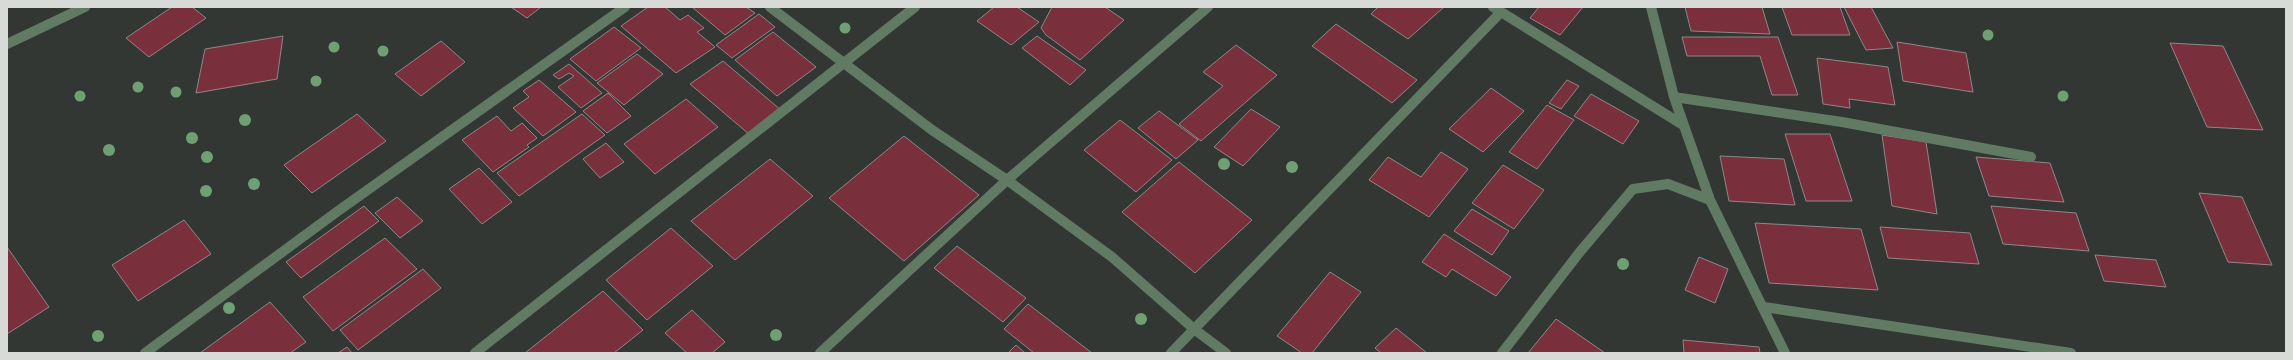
<svg xmlns="http://www.w3.org/2000/svg" width="2293" height="360" font-family="Poppins,sans-serif">
  <style>
    .building { fill: #7a303c; stroke: #8e8788 }
    .lines { fill: none; stroke-linecap: round; stroke-linejoin: round }
    .minor { stroke: #617a63; stroke-width: 10 }
    .tree { fill: #6ea074 }
  </style>
  <rect width="100%" height="100%" fill="#333733"/>
  <path class="building" d="M 172,7 L 192,7 L 206,18 L 149,57 L 126,38 Z
    M 511,7 L 541,7 L 527,18 Z
    M 648,7 L 665,7 L 680,20 L 688,15 L 704,28 L 697,32 L 715,47 L 676,73 L 621,26 Z
    M 692,7 L 746,7 L 755,13 L 725,35 Z
    M 994,7 L 1017,7 L 1039,22 L 1011,45 L 977,21 Z
    M 1052,7 L 1105,7 L 1124,20 L 1080,60 L 1046,35 L 1041,28 Z
    M 1378,7 L 1444,7 L 1408,39 L 1371,14 Z
    M 1539,7 L 1583,7 L 1560,35 L 1530,18 Z
    M 1685,7 L 1762,7 L 1770,34 L 1691,31 Z
    M 1782,7 L 1840,7 L 1850,35 L 1792,35 Z
    M 1844,7 L 1871,7 L 1893,48 L 1866,50 Z
    M 759,14 L 775,27 L 732,58 L 716,45 Z
    M 1336,24 L 1417,80 L 1392,103 L 1312,46 Z
    M 614,27 L 641,48 L 596,81 L 570,59 Z
    M 773,32 L 816,67 L 777,96 L 735,60 Z
    M 283,36 L 277,79 L 196,93 L 205,49 Z
    M 1037,36 L 1086,70 L 1070,85 L 1022,48 Z
    M 1682,37 L 1778,37 L 1798,95 L 1772,95 L 1760,56 L 1687,56 Z
    M 441,41 L 465,62 L 421,96 L 395,74 Z
    M 1897,42 L 1966,53 L 1973,92 L 1903,81 Z
    M 2170,43 L 2223,46 L 2263,130 L 2207,127 Z
    M 1236,45 L 1277,75 L 1201,141 L 1179,124 L 1223,86 L 1203,72 Z
    M 637,54 L 663,74 L 624,105 L 597,83 Z
    M 1817,58 L 1888,67 L 1895,105 L 1849,99 L 1850,108 L 1823,104 Z
    M 723,61 L 782,111 L 750,135 L 690,84 Z
    M 569,64 L 602,93 L 581,108 L 558,87 L 574,76 L 569,73 L 559,79 L 553,75 Z
    M 539,80 L 576,112 L 543,136 L 513,108 L 529,97 L 523,91 Z
    M 1567,80 L 1579,86 L 1561,109 L 1549,103 Z
    M 1491,88 L 1524,111 L 1483,152 L 1449,129 Z
    M 608,93 L 631,116 L 607,133 L 583,111 Z
    M 1591,94 L 1639,121 L 1623,144 L 1574,116 Z
    M 686,99 L 718,127 L 655,174 L 624,144 Z
    M 1547,105 L 1574,120 L 1537,169 L 1509,152 Z
    M 1251,109 L 1280,127 L 1243,166 L 1214,147 Z
    M 1159,111 L 1198,140 L 1176,159 L 1138,128 Z
    M 357,114 L 386,141 L 312,193 L 284,165 Z
    M 582,114 L 605,135 L 519,196 L 497,173 Z
    M 497,116 L 511,131 L 522,123 L 537,138 L 527,145 L 529,147 L 493,172 L 462,140 Z
    M 1120,120 L 1172,160 L 1136,192 L 1084,150 Z
    M 1785,134 L 1830,134 L 1852,201 L 1806,201 Z
    M 1882,135 L 1926,142 L 1937,214 L 1892,206 Z
    M 904,136 L 979,195 L 904,261 L 829,198 Z
    M 606,143 L 624,162 L 600,178 L 583,159 Z
    M 1441,152 L 1468,169 L 1429,217 L 1369,180 L 1388,157 L 1421,177 Z
    M 1720,156 L 1784,159 L 1795,205 L 1729,201 Z
    M 1976,157 L 2050,163 L 2064,202 L 1989,196 Z
    M 770,159 L 813,196 L 735,260 L 691,221 Z
    M 1179,162 L 1252,220 L 1195,273 L 1122,212 Z
    M 1503,165 L 1544,190 L 1514,229 L 1472,203 Z
    M 479,168 L 512,202 L 482,224 L 449,189 Z
    M 2199,193 L 2242,197 L 2272,265 L 2228,262 Z
    M 397,197 L 423,221 L 400,238 L 375,213 Z
    M 364,206 L 379,221 L 301,278 L 286,262 Z
    M 1991,206 L 2076,213 L 2089,251 L 2003,244 Z
    M 1472,209 L 1509,231 L 1492,255 L 1454,231 Z
    M 184,220 L 211,254 L 138,301 L 112,265 Z
    M 1755,223 L 1861,229 L 1878,290 L 1769,283 Z
    M 1880,227 L 1970,233 L 1979,264 L 1888,258 Z
    M 671,228 L 713,266 L 647,320 L 606,280 Z
    M 1444,234 L 1511,277 L 1496,296 L 1452,269 L 1446,277 L 1422,262 Z
    M 385,238 L 417,269 L 333,331 L 303,297 Z
    M 957,246 L 1026,298 L 1003,322 L 934,268 Z
    M 7,247 L 49,307 L 7,334 Z
    M 2095,255 L 2156,260 L 2166,287 L 2104,281 Z
    M 1699,257 L 1728,269 L 1715,303 L 1685,290 Z
    M 423,269 L 441,288 L 358,350 L 340,330 Z
    M 1330,272 L 1361,292 L 1312,353 L 1302,353 L 1277,336 Z
    M 603,291 L 643,330 L 614,353 L 525,353 Z
    M 270,302 L 306,342 L 290,353 L 200,353 Z
    M 1028,304 L 1092,353 L 1034,353 L 1004,329 Z
    M 692,310 L 725,342 L 712,353 L 687,353 L 665,333 Z
    M 1556,319 L 1605,353 L 1528,353 Z
    M 1396,328 L 1427,353 L 1381,353 L 1375,348 Z
    M 1683,340 L 1759,347 L 1760,353 L 1684,353 Z
    M 1016,345 L 1025,353 L 1008,353 Z
    M 347,347 L 352,353 L 338,353 Z"/>
  <g class="lines">
    <path class="minor" d="M 770,7 L 932,130 L 1007,180 L 1112,257 L 1194,329 L 1226,353
      M 1493,7 L 1683,125
      M 1651,7 L 1674,97 L 1710,200 L 1785,353
      M 7,44 L 85,7
      M 1674,97 L 1842,122 L 2031,157
      M 1764,307 L 2071,353
      M 145,353 L 338,211 L 625,7
      M 475,353 L 915,7
      M 820,353 L 1007,180 L 1208,7
      M 1171,353 L 1501,12
      M 1502,353 L 1579,253 L 1633,189 L 1668,184 L 1710,200"/>
  </g>
  <g class="tree">
    <circle cx="845" cy="28" r="5.5"/>
    <circle cx="1988" cy="35" r="5.5"/>
    <circle cx="334" cy="47" r="5.5"/>
    <circle cx="383" cy="51" r="5.5"/>
    <circle cx="316" cy="81" r="5.5"/>
    <circle cx="138" cy="87" r="5.5"/>
    <circle cx="176" cy="92" r="5.5"/>
    <circle cx="80" cy="96" r="5.5"/>
    <circle cx="2063" cy="96" r="5.5"/>
    <circle cx="245" cy="120" r="6"/>
    <circle cx="192" cy="138" r="6"/>
    <circle cx="109" cy="150" r="6"/>
    <circle cx="207" cy="157" r="6"/>
    <circle cx="1224" cy="164" r="6"/>
    <circle cx="1292" cy="167" r="6"/>
    <circle cx="254" cy="184" r="6"/>
    <circle cx="206" cy="191" r="6"/>
    <circle cx="1623" cy="264" r="6"/>
    <circle cx="229" cy="308" r="6"/>
    <circle cx="1141" cy="319" r="6"/>
    <circle cx="776" cy="335" r="6"/>
    <circle cx="98" cy="336" r="6"/>
  </g>
  <rect width="2293" height="360" fill="none" stroke="#d8dad8" stroke-width="16"/>
</svg>
